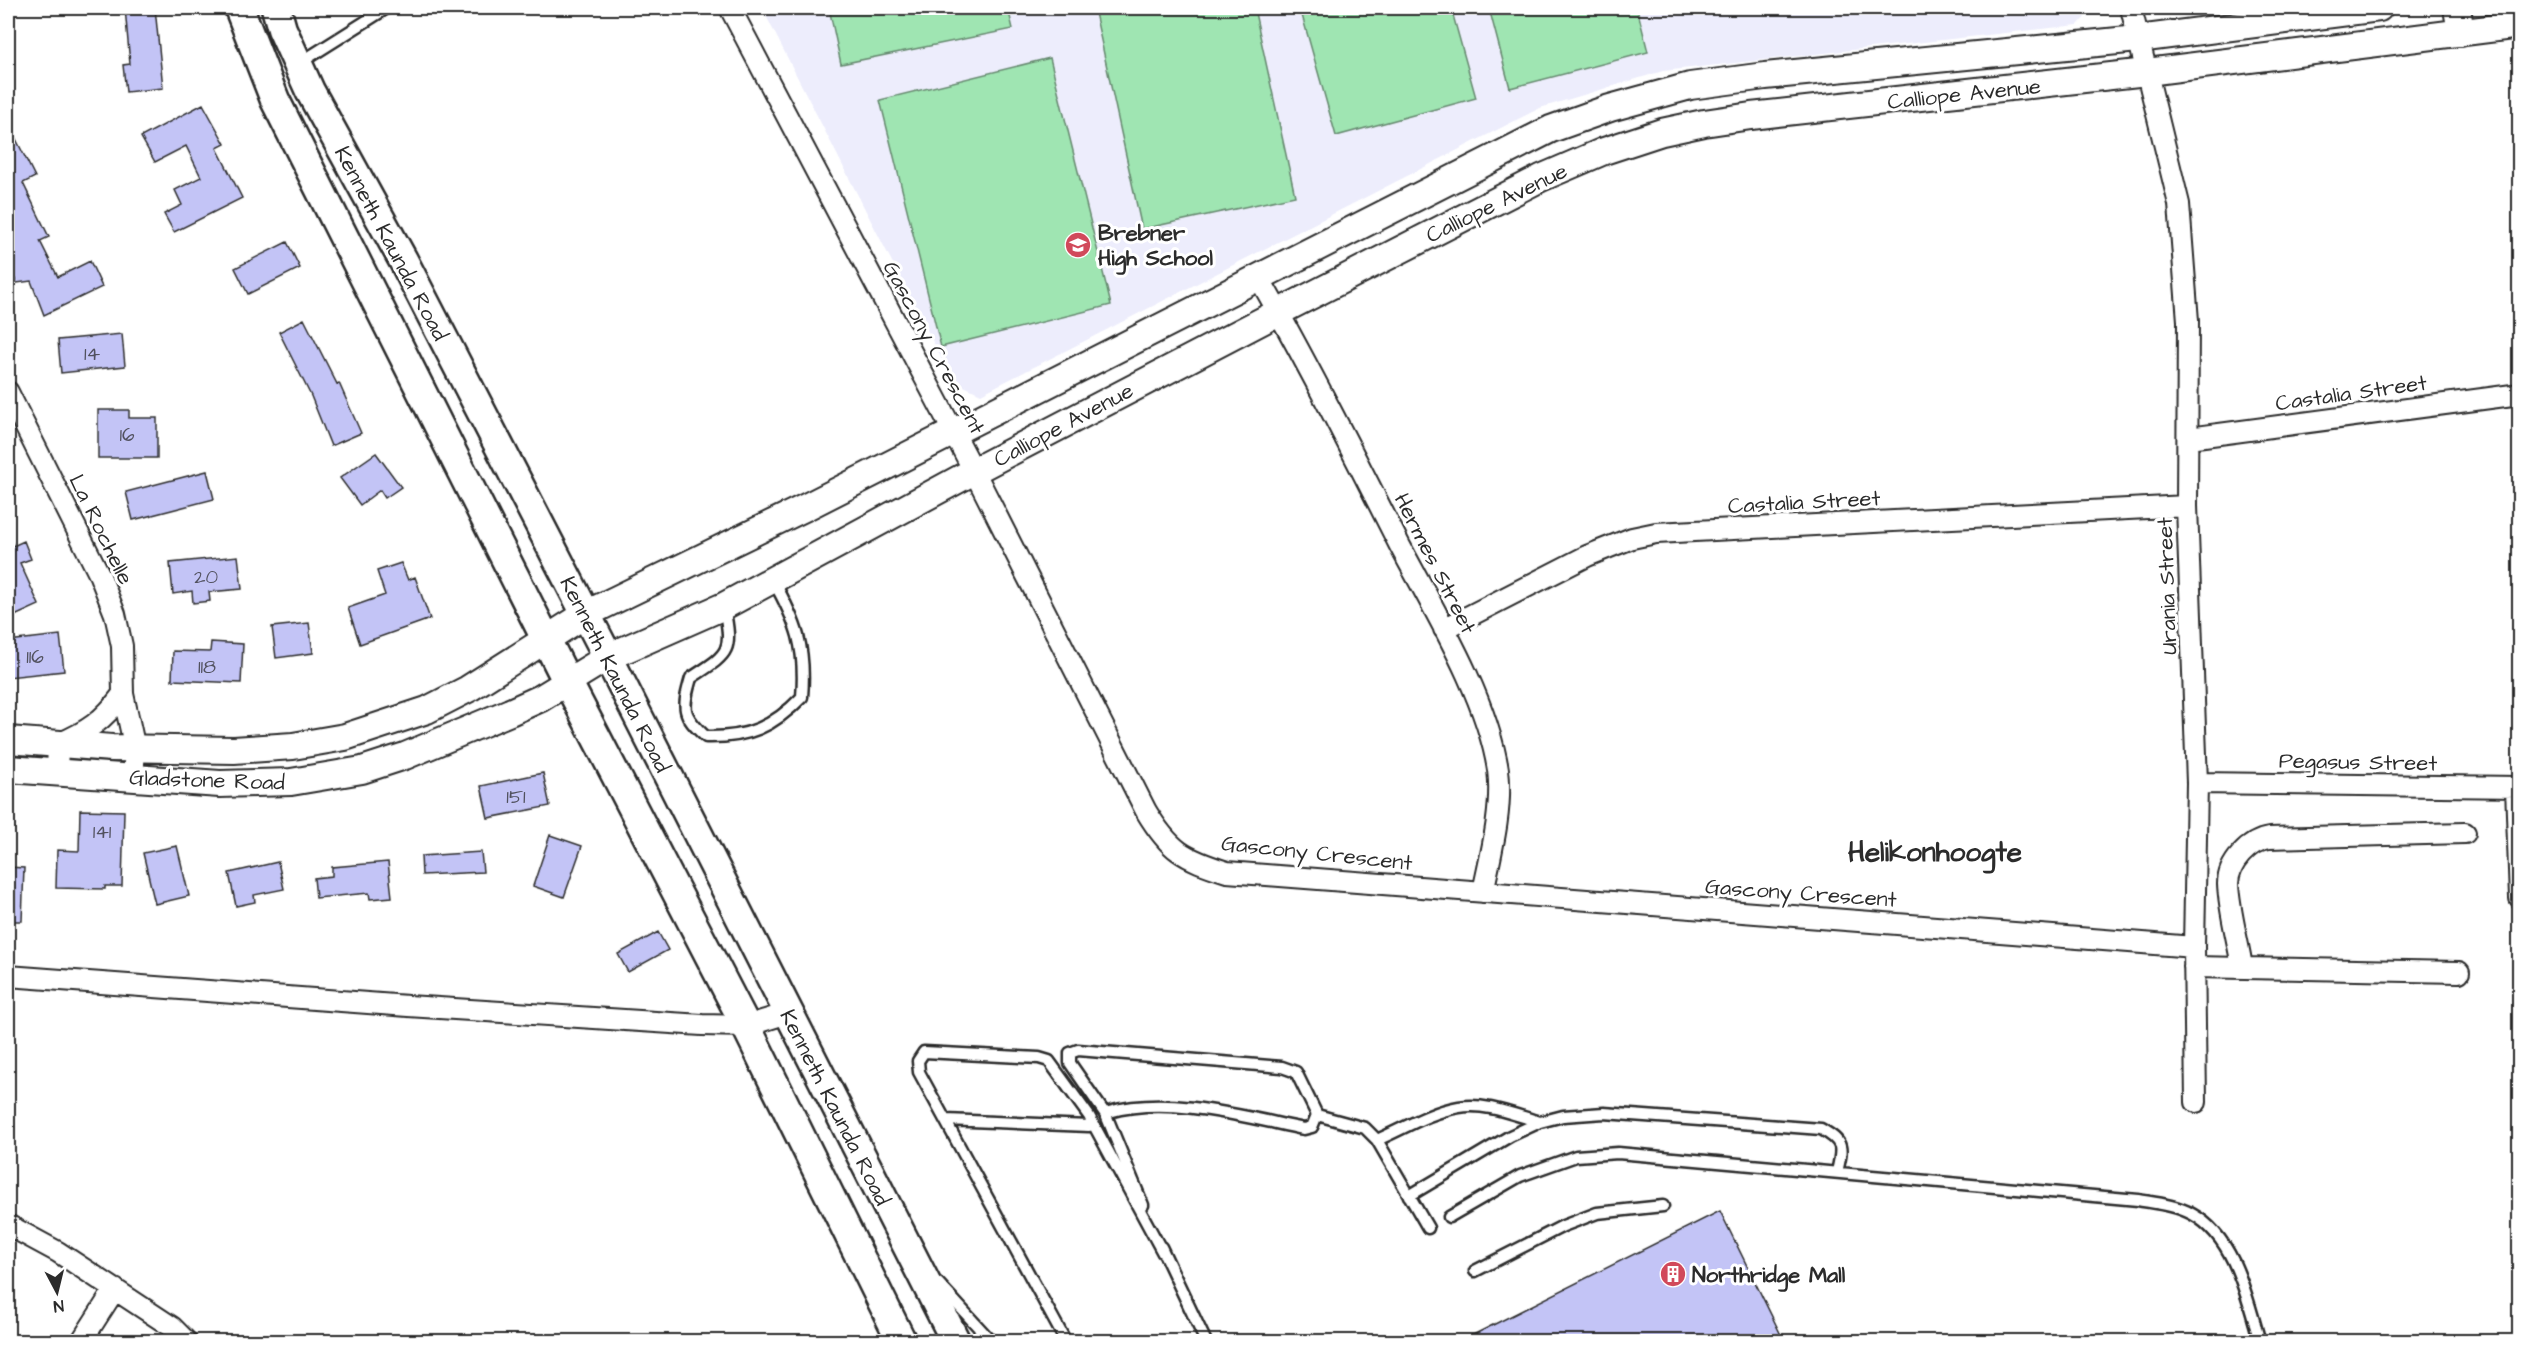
<svg xmlns="http://www.w3.org/2000/svg" width="2527" height="1349" font-family="'Architects Daughter',sans-serif">
  <style>
    .built { fill: #ededfc }
    .green { fill: #9fe5b2; stroke: #65886e; stroke-width: 1.5 }
    .building { fill: #c3c4f6; stroke: #2b2b2b; stroke-width: 1.5 }
    .lines { fill: none; stroke-linecap: round; stroke-linejoin: round }
    .service-casing { stroke: #2b2b2b; stroke-width: 15 }
    .minor-casing { stroke: #2b2b2b; stroke-width: 24 }
    .tertiary-casing { stroke: #2b2b2b; stroke-width: 30 }
    .secondary-casing { stroke: #2b2b2b; stroke-width: 33 }
    .service { stroke: #fff; stroke-width: 10 }
    .minor { stroke: #fff; stroke-width: 20 }
    .tertiary { stroke: #fff; stroke-width: 26 }
    .secondary { stroke: #fff; stroke-width: 28 }
    .labels { text-anchor: middle; stroke-width: 6; stroke-linejoin: round; paint-order: stroke }
    .number-label { font-size: 20px; fill: #51515e }
    .street-label { font-size: 22px; fill: #2b2b2b; stroke: #fff }
    .poi-label { font-size: 22px; font-weight: bold; fill: #2b2b2b; stroke: #fff; text-anchor: start }
    .district-label { font-size: 28px; font-weight: bold; fill: #2b2b2b; stroke: #fff }
  </style>
  <rect width="100%" height="100%" fill="#fff"/>
  <filter id="ink" filterUnits="userSpaceOnUse"><feTurbulence type="fractalNoise" baseFrequency=".0167" numOctaves="2"/><feDisplacementMap in="SourceGraphic" scale="12" xChannelSelector="R" yChannelSelector="G"/><feConvolveMatrix kernelMatrix="1 2 1 2 8 2 1 2 1" color-interpolation-filters="sRGB"/></filter>
  <g filter="url(#ink)">
    <path class="built" d="M 762,8 L 2093,8 L 2078,25 L 1663,71 L 1540,108 L 981,394 L 953,381 Z"/>
    <path class="green" d="M 829,8 L 1008,8 L 1013,29 L 841,64 Z
      M 1094,8 L 1254,8 L 1295,196 L 1142,229 Z
      M 1300,8 L 1451,8 L 1476,98 L 1336,136 Z
      M 1489,8 L 1637,8 L 1648,52 L 1510,88 Z
      M 1050,58 L 1111,305 L 941,347 L 880,100 Z"/>
    <path class="building" d="M 125,8 L 155,8 L 163,88 L 126,92 L 123,65 L 130,64 Z
      M 203,104 L 225,144 L 217,148 L 242,198 L 174,232 L 164,214 L 182,205 L 175,190 L 201,177 L 186,146 L 155,162 L 141,137 Z
      M 8,123 L 35,177 L 23,183 L 49,237 L 40,241 L 58,277 L 90,261 L 102,287 L 44,315 L 31,281 L 17,283 L 8,265 Z
      M 287,242 L 300,268 L 248,294 L 235,268 Z
      M 304,319 L 337,384 L 339,383 L 361,433 L 331,446 L 311,396 L 279,332 Z
      M 122,334 L 125,366 L 61,373 L 58,340 Z
      M 98,410 L 129,410 L 129,418 L 157,418 L 157,458 L 98,458 Z
      M 376,453 L 401,487 L 385,498 L 380,490 L 360,505 L 340,478 Z
      M 207,471 L 214,499 L 133,520 L 126,492 Z
      M 8,533 L 13,546 L 24,541 L 31,559 L 20,563 L 39,605 L 8,619 Z
      M 238,556 L 242,589 L 209,592 L 210,601 L 193,603 L 192,591 L 173,594 L 170,563 Z
      M 401,563 L 408,580 L 415,577 L 430,619 L 360,644 L 348,608 L 385,595 L 377,571 Z
      M 309,623 L 313,653 L 276,658 L 272,627 Z
      M 60,635 L 64,671 L 8,677 L 8,641 Z
      M 211,642 L 243,644 L 241,683 L 172,680 L 173,651 L 210,652 Z
      M 543,773 L 550,806 L 488,818 L 481,786 Z
      M 80,810 L 124,811 L 122,886 L 105,886 L 105,889 L 56,888 L 57,850 L 79,851 Z
      M 550,835 L 582,846 L 564,897 L 533,886 Z
      M 177,846 L 189,896 L 155,904 L 143,853 Z
      M 481,852 L 483,872 L 422,875 L 421,856 Z
      M 278,862 L 284,889 L 254,895 L 255,902 L 236,906 L 229,873 Z
      M 388,862 L 392,897 L 370,899 L 369,893 L 316,898 L 314,878 L 332,876 L 332,867 Z
      M 8,867 L 24,868 L 22,921 L 8,921 Z
      M 658,932 L 668,950 L 628,972 L 618,954 Z
      M 1720,1211 L 1784,1341 L 1461,1341 Z"/>
    <g class="lines">
      <g class="service-casing">
        <path id="service" d="M 298,64 L 387,8
          M 724,607 C 733,653 729,653 691,678 C 682,709 682,715 706,737 C 748,738 773,727 802,697 C 806,647 797,623 773,580
          M 1106,1115 L 1070,1063 L 1070,1053 L 1078,1050 L 1282,1067 L 1296,1072 L 1317,1115 L 1365,1128 L 1377,1140 L 1428,1228
          M 946,1120 L 1089,1126 L 1091,1123
          M 1377,1140 C 1403,1129 1430,1112 1459,1107 C 1485,1102 1515,1115 1540,1122
          M 1409,1196 L 1510,1136 L 1540,1122 L 1563,1116 L 1604,1113 L 1821,1129 C 1844,1142 1843,1147 1837,1172
          M 1143,1205 L 1106,1115 L 1109,1112 C 1169,1095 1245,1117 1304,1129 L 1312,1127 L 1317,1115
          M 1449,1217 L 1520,1176 L 1576,1156 L 1618,1153 L 2138,1200 C 2155,1203 2176,1205 2192,1214 C 2235,1237 2247,1298 2260,1342
          M 1161,1247 L 1206,1342
          M 1475,1271 L 1563,1226 L 1597,1213 L 1663,1206
          M 938,1283 L 992,1342
          M 1066,1342 L 919,1072 L 918,1061 L 924,1052 L 1039,1058 L 1049,1061 L 1089,1116 L 1163,1253"/>
      </g>
      <g class="minor-casing">
        <path id="minor" d="M 730,8 L 974,471 L 1146,811 C 1170,851 1183,858 1227,872 L 2194,947
          M 2131,8 L 2179,204 L 2188,321 L 2187,506 L 2197,783 L 2194,947 L 2196,1102
          M 1258,276 C 1308,364 1354,455 1400,546 C 1435,612 1487,697 1498,770 C 1503,808 1491,854 1483,892
          M 8,392 L 100,576 L 115,614 L 122,646 L 123,694 L 135,749 L 133,778
          M 2189,438 L 2520,394
          M 1444,629 L 1587,556 L 1632,538 L 1656,533 L 2187,506
          M 57,773 L 58,744 C 88,731 103,721 123,694
          M 2197,783 L 2520,787
          M 2516,787 L 2520,898
          M 2194,967 L 2459,972
          M 2242,967 C 2238,941 2229,910 2228,884 C 2228,863 2249,841 2269,838 L 2465,833
          M 8,976 L 408,1006 L 702,1025 L 746,1026 L 788,1013
          M 8,1225 L 58,1252 L 172,1327 L 187,1342
          M 81,1342 L 115,1289"/>
      </g>
      <g class="tertiary-casing">
        <path id="tertiary" d="M 2457,8 L 2461,33
          M 8,740 L 112,748 L 234,750 L 293,746 L 345,737 L 427,710 L 468,689 L 586,614 L 806,507 L 1551,129 L 1610,108 L 1690,86 L 1765,76 L 2138,39 L 2379,8
          M 8,769 L 220,784 L 291,782 L 362,770 L 405,756 L 510,712 L 541,698 L 608,657 L 724,606 L 974,471 L 1279,312 L 1541,178 L 1604,151 L 1662,132 L 1704,123 L 1751,116 L 2147,72 L 2520,25"/>
      </g>
      <g class="secondary-casing">
        <path id="secondary" d="M 239,8 L 275,100 L 567,681 L 746,1026 L 902,1342
          M 276,8 L 282,29 L 310,91 L 403,260 L 608,657 L 956,1342"/>
      </g>
      <use href="#service" class="service"/>
      <use href="#minor" class="minor"/>
      <use href="#tertiary" class="tertiary"/>
      <use href="#secondary" class="secondary"/>
    </g>
  </g>
  <defs>
    <g id="school-disc" transform="scale(1.35)"><circle r="9.5" fill="#d1495b" stroke="#fff"/><path d="M0-5L7-2L0 1L-7-2ZM-4 1L0 2.5L4 1V4Q0 6-4 4Z" fill="#fff"/></g>
    <g id="building-disc" transform="scale(1.35)"><circle r="9.5" fill="#d1495b" stroke="#fff"/><path d="M-4-6H4V6H1V3H-1V6H-4ZM-2.5-4.3h1.7v1.8h-1.7ZM.8-4.3h1.7v1.8H.8ZM-2.5-1h1.7V.8h-1.7ZM.8-1h1.7V.8H.8Z" fill="#fff"/></g>
  </defs>
  <g fill-rule="evenodd">
    <use href="#school-disc" x="1078" y="245"/>
    <use href="#building-disc" x="1673" y="1274"/>
  </g>
  <g class="labels">
    <g class="number-label">
      <text x="92" y="360">14</text>
      <text x="127" y="441">16</text>
      <text x="206" y="583">20</text>
      <text x="35" y="663">116</text>
      <text x="207" y="673">118</text>
      <text x="516" y="803">151</text>
      <text x="102" y="838">141</text>
    </g>
    <g class="street-label">
      <text transform="translate(1964 93) rotate(-6)" y="8">Calliope Avenue</text>
      <text transform="translate(1496 202) rotate(-26)" y="8">Calliope Avenue</text>
      <text transform="translate(392 243) rotate(62)" y="8">Kenneth Kaunda Road</text>
      <text transform="translate(935 347) rotate(62)" y="8">Gascony Crescent</text>
      <text transform="translate(2351 392) rotate(-8)" y="8">Castalia Street</text>
      <text transform="translate(1063 424) rotate(-28)" y="8">Calliope Avenue</text>
      <text transform="translate(1804 501) rotate(-3)" y="8">Castalia Street</text>
      <text transform="translate(102 529) rotate(64)" y="8">La Rochelle</text>
      <text transform="translate(1436 563) rotate(63)" y="8">Hermes Street</text>
      <text transform="translate(2166 586) rotate(-92)" y="8">Urania Street</text>
      <text transform="translate(616 674) rotate(63)" y="8">Kenneth Kaunda Road</text>
      <text transform="translate(2358 761) rotate(1)" y="8">Pegasus Street</text>
      <text transform="translate(207 779) rotate(2)" y="8">Gladstone Road</text>
      <text transform="translate(1317 852) rotate(6)" y="8">Gascony Crescent</text>
      <text transform="translate(1801 892) rotate(4)" y="8">Gascony Crescent</text>
      <text transform="translate(836 1107) rotate(63)" y="8">Kenneth Kaunda Road</text>
    </g>
    <g class="poi-label">
      <text x="1098" y="240">Brebner<tspan x="1098" dy="25">High School</tspan></text>
      <text x="1692" y="1282">Northridge Mall</text>
    </g>
    <g class="district-label">
      <text x="1935" y="861">Helikonhoogte</text>
    </g>
  </g>
  <rect width="2527" height="1349" fill="none" stroke="#fff" stroke-width="30"/>
  <rect x="15" y="15" width="2497" height="1319" fill="none" stroke="#2b2b2b" stroke-width="2" filter="url(#ink)"/>
  <g transform="translate(57 1292) rotate(173)" stroke="#ffffff" stroke-width="4.5" paint-order="stroke">
  <path d="M0-4.5L10 22L0 15L-10 22Z" fill="#2b2b2b"/>
  <text y="-9" font-size="16" font-weight="bold" text-anchor="middle" fill="#2b2b2b">N</text>
  </g>
</svg>
